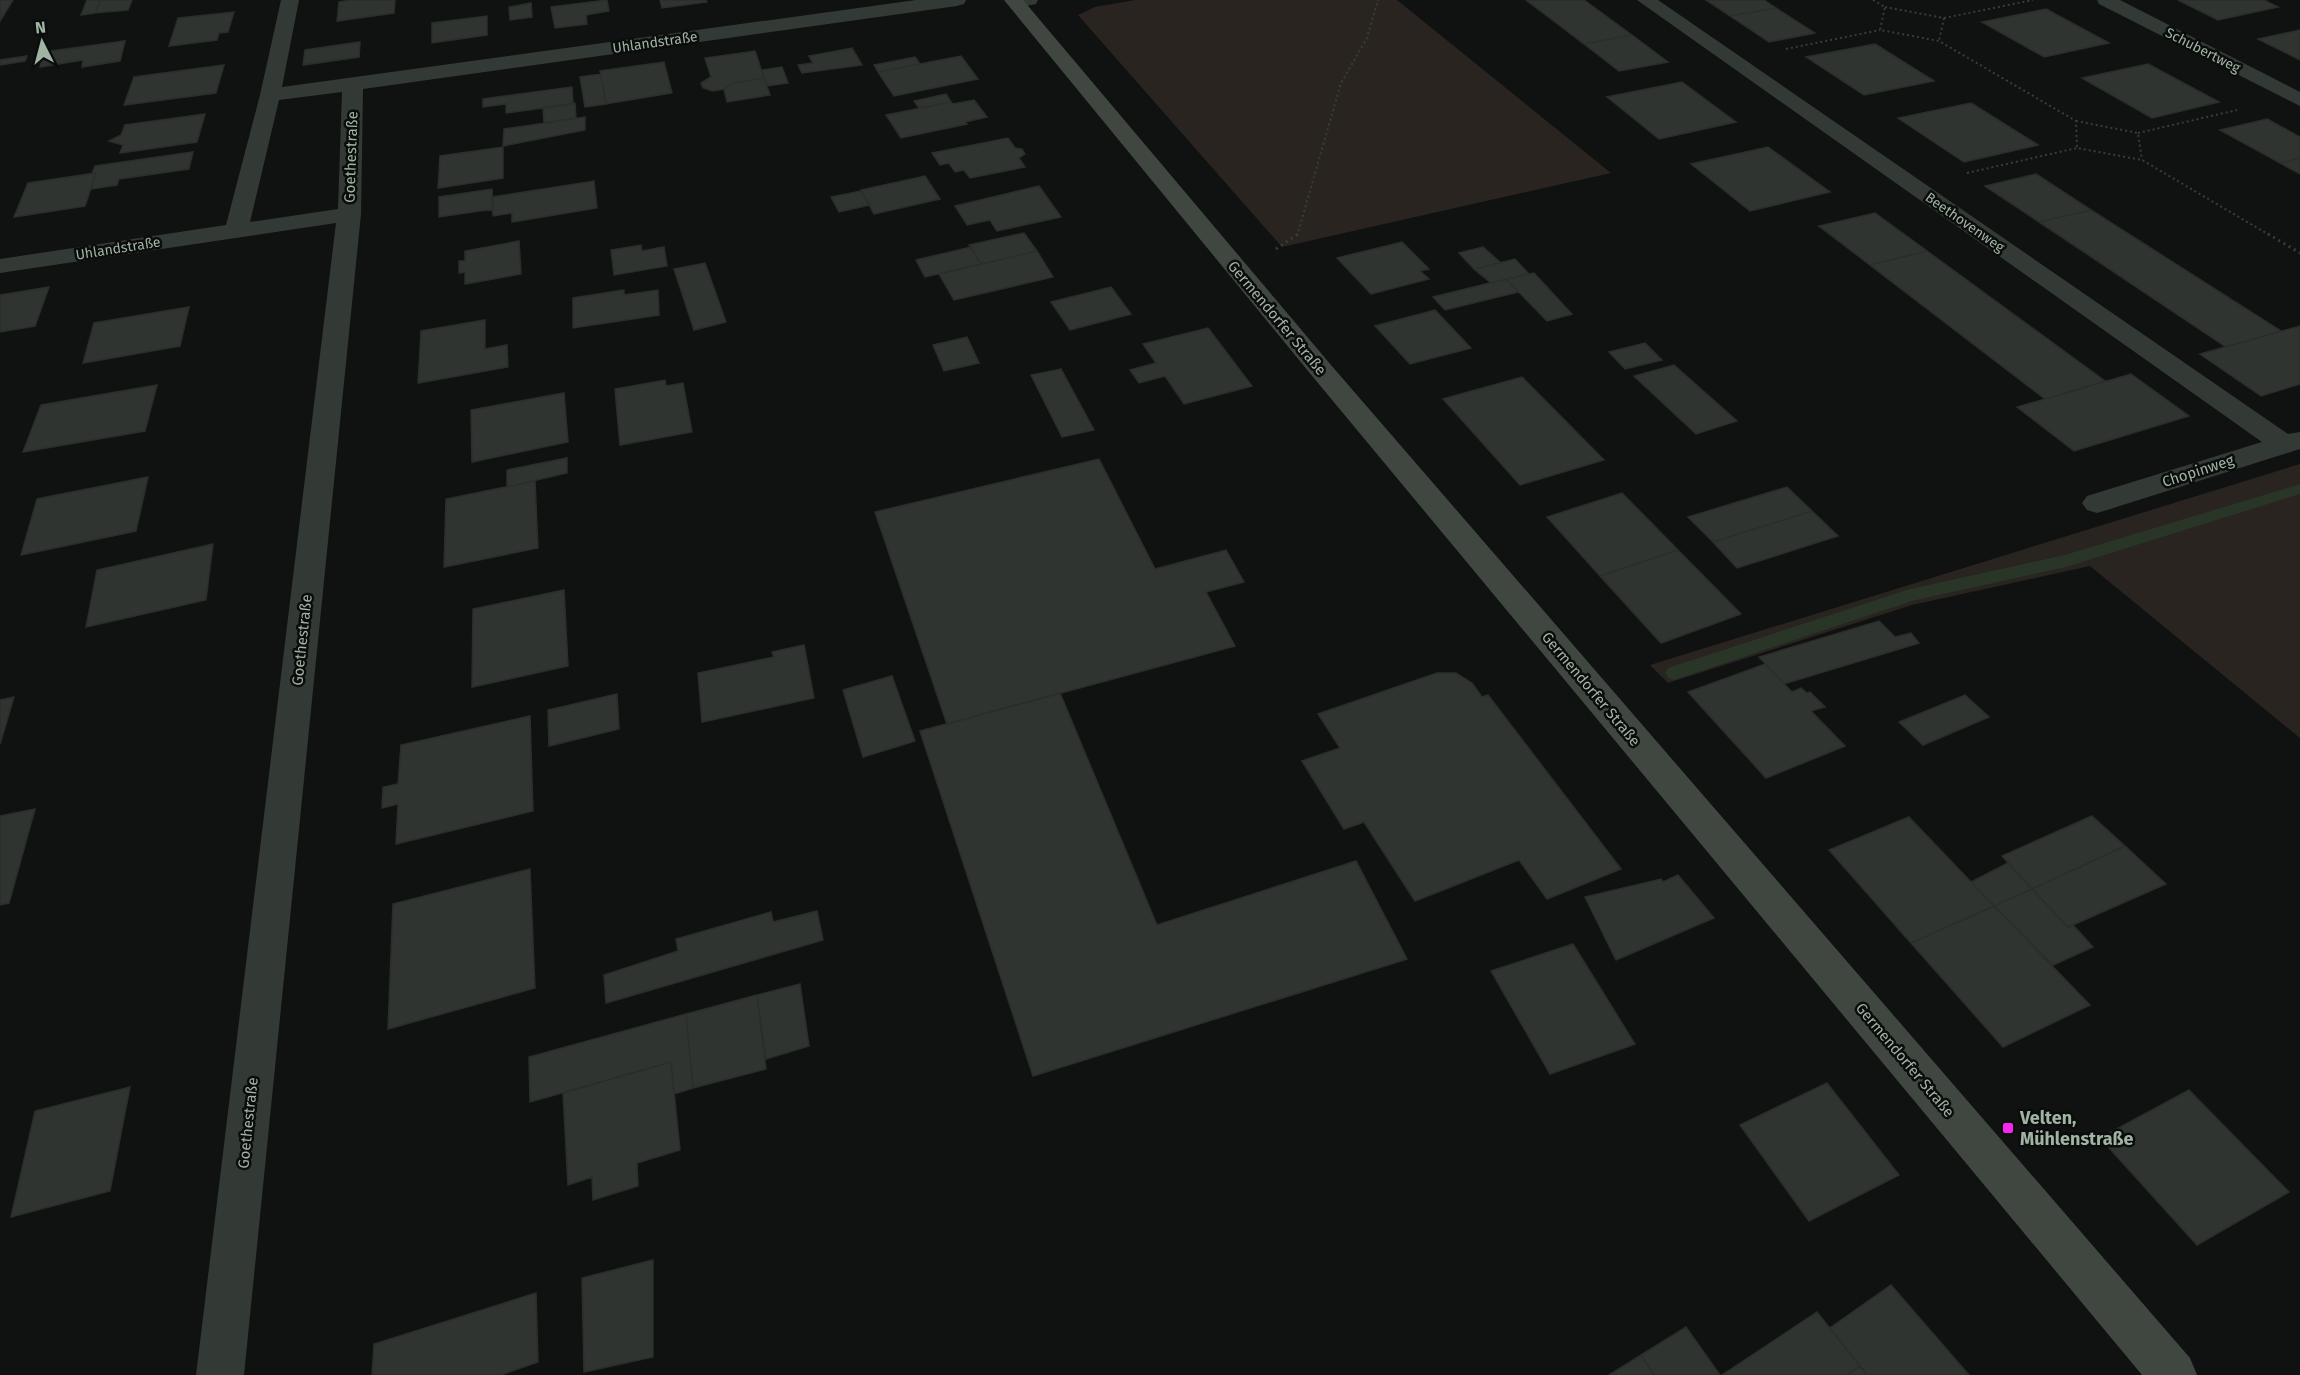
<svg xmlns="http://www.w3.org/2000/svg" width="2300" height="1375" font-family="'Fira Sans',sans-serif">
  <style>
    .green { fill: #292420 }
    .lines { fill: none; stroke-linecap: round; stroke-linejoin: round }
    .stream { fill: #293526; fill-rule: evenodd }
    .building { fill: #303431; stroke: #2a2e2b; stroke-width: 1.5 }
    .path-far1 { stroke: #373e38; stroke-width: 2; stroke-dasharray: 2 3; stroke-linecap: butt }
    .path { stroke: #373e38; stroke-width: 3; stroke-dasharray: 2 4; stroke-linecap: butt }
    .minor { fill: #333934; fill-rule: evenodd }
    .secondary { fill: #3f4740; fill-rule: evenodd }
    .poi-dot { fill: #f723f0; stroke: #0b0d0c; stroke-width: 2 }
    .labels { text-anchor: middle; stroke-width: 5; stroke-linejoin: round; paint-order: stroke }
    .far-street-label { font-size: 14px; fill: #a1b3a2; stroke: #0b0d0c }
    .street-label { font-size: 15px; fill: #a1b3a2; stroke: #0b0d0c }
    .near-poi-label { font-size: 18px; font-weight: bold; fill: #a1b3a2; stroke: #0b0d0c; text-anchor: start }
  </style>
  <rect width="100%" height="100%" fill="#101211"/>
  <path class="green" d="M 1135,0 L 1397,0 L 1611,173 L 1282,247 L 1078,15 L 1095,7 Z
    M 2300,464 L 2300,738 L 2090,566 L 1912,605 L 1668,683 L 1650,665 Z"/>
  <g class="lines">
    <path class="stream" d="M 2300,484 L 2300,494 L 2066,567 L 1912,601 L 1674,680 L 1668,678 L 1665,673 L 1668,668 L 1910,589 L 2065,555 Z"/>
  </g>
  <path class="building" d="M 0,0 L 13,0 L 0,21 Z
    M 87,0 L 101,0 L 95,13 L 81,15 Z
    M 101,0 L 132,0 L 128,10 L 95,13 Z
    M 351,0 L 395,0 L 394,13 L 337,21 L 339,2 Z
    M 607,0 L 609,11 L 586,15 L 587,24 L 555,28 L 551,7 Z
    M 660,0 L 706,0 L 707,2 L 662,8 Z
    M 1526,0 L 1584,0 L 1632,35 L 1584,44 Z
    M 1706,0 L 1764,0 L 1776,8 L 1730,16 Z
    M 2178,0 L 2264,0 L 2278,7 L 2218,20 Z
    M 531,3 L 532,17 L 510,20 L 509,7 Z
    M 1776,8 L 1815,33 L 1769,42 L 1730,16 Z
    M 2046,9 L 2109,43 L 2044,57 L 1982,22 Z
    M 234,12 L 228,32 L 219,33 L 217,40 L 169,46 L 178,18 Z
    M 487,16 L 487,35 L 432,43 L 432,23 Z
    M 2300,30 L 2300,60 L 2258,39 Z
    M 1632,35 L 1668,62 L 1619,71 L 1584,44 Z
    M 125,41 L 120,61 L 82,67 L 83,60 L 40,67 L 44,52 Z
    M 360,42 L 359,57 L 303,65 L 305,50 Z
    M 1875,44 L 1934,81 L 1864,95 L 1806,57 Z
    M 852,48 L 862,65 L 802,73 L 798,65 L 813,63 L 809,56 Z
    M 755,51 L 764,78 L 733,83 L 724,89 L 713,91 L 703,88 L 701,83 L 711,77 L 705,58 Z
    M 27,56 L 25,61 L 0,65 L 0,60 Z
    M 961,56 L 978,79 L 894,96 L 878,72 Z
    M 915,57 L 920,64 L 878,72 L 874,65 Z
    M 664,62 L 672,93 L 606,104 L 600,71 Z
    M 2148,64 L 2219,102 L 2152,118 L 2082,78 Z
    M 224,65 L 216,93 L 124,105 L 134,77 Z
    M 782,67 L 788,83 L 767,86 L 762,70 Z
    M 601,74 L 606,104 L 585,107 L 580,77 Z
    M 764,78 L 770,95 L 727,102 L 724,89 L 733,83 Z
    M 1682,82 L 1736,122 L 1659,139 L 1607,97 Z
    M 572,87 L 573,104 L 506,113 L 506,104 L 483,107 L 483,99 Z
    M 946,94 L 951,102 L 919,108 L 914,101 Z
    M 974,100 L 987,117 L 965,122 L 967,124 L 901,138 L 886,115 L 951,102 L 953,104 Z
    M 575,103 L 576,118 L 544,123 L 543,108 Z
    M 1971,103 L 2038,145 L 1964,162 L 1898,118 Z
    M 205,114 L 197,142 L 120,153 L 123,145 L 109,141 L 121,135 L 125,125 Z
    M 585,117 L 585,130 L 503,146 L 504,129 Z
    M 2267,119 L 2300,137 L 2300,158 L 2280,163 L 2220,130 Z
    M 1008,138 L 1015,148 L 1022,149 L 1025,154 L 1019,158 L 1025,167 L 970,178 L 964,170 L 955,172 L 949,163 L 940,165 L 932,153 Z
    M 503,147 L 503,178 L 438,188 L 440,156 Z
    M 1768,147 L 1830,192 L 1750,211 L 1691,164 Z
    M 193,152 L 189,169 L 119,179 L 117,185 L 91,189 L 96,173 L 92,174 L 95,166 Z
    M 2300,158 L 2300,174 L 2280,163 Z
    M 96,173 L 85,206 L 14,217 L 28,183 Z
    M 2036,174 L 2091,210 L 2039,222 L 1985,186 Z
    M 925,176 L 940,199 L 874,214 L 861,190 Z
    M 594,181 L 597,208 L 512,222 L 512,213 L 493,216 L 492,197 Z
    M 1039,186 L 1061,217 L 997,231 L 990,220 L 967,225 L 955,206 Z
    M 492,189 L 493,209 L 439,217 L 439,197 Z
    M 861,191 L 870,205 L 839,212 L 831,197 Z
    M 2091,210 L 2281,331 L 2226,347 L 2039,222 Z
    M 1875,213 L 1927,251 L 1870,265 L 1819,226 Z
    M 1024,233 L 1037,251 L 981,264 L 969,245 Z
    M 519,241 L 521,274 L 465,284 L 465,272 L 459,273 L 459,261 L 465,261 L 465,251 Z
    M 1402,242 L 1429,269 L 1420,271 L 1429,279 L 1371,294 L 1337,258 Z
    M 641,245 L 642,251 L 664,247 L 667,266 L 614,275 L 611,250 Z
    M 971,247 L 981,264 L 925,277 L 916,260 Z
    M 1483,247 L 1501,263 L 1474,269 L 1459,253 Z
    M 1037,251 L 1053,277 L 954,300 L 939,274 Z
    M 1927,251 L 2105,381 L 2045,399 L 1870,265 Z
    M 1515,259 L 1529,274 L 1491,283 L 1474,269 Z
    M 705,263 L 726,322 L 694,330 L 674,269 Z
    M 1534,273 L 1572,314 L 1547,321 L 1506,279 Z
    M 1506,279 L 1518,292 L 1445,310 L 1433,297 Z
    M 49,287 L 35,326 L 0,332 L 0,295 Z
    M 1111,287 L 1131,314 L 1070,330 L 1051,302 Z
    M 624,290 L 624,295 L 658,290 L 659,315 L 573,328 L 573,298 Z
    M 189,307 L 180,346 L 83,363 L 94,323 Z
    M 1435,310 L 1471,348 L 1410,364 L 1375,326 Z
    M 485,320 L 485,349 L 507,345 L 508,367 L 418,383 L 421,331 Z
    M 2300,326 L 2300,384 L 2261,396 L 2200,354 Z
    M 1208,328 L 1252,386 L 1184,404 L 1165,376 L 1139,383 L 1130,370 L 1156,363 L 1143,344 Z
    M 967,337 L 979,363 L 944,371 L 933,345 Z
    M 1645,343 L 1662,360 L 1625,369 L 1609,352 Z
    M 1674,365 L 1737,421 L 1696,434 L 1634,376 Z
    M 1061,369 L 1094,430 L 1062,437 L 1031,375 Z
    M 2131,374 L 2189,416 L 2074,451 L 2017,407 Z
    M 1522,377 L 1604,460 L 1520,485 L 1443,399 Z
    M 665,380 L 666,386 L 683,383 L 692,432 L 620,445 L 615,389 Z
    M 157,385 L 145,431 L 23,452 L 41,405 Z
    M 564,393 L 568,442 L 472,462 L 471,410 Z
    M 567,458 L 567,473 L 507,487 L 507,470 Z
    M 1099,459 L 1155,569 L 1226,550 L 1244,582 L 1206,592 L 1235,646 L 947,724 L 875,512 Z
    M 148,477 L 136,531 L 21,555 L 37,499 Z
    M 535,481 L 538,548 L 444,567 L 446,499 Z
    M 1787,487 L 1812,511 L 1713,542 L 1688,517 Z
    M 1622,493 L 1678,550 L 1600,576 L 1547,517 Z
    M 1812,511 L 1838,536 L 1737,568 L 1713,542 Z
    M 213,544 L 206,600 L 86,627 L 97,570 Z
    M 1678,550 L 1741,614 L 1661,643 L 1600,576 Z
    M 564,590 L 568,666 L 472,687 L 473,609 Z
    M 1879,621 L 1895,637 L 1911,633 L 1919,643 L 1784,684 L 1759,657 Z
    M 804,645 L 814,698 L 702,722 L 698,673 L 774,657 L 772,652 Z
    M 1765,664 L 1792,692 L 1801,688 L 1807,693 L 1810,692 L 1825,707 L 1811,711 L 1845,746 L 1766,778 L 1688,692 Z
    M 1437,673 L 1456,673 L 1472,683 L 1482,697 L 1488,695 L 1621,869 L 1547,899 L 1519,860 L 1415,901 L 1364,822 L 1344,829 L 1302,761 L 1340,748 L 1318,714 Z
    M 892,676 L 915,741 L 863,757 L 843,690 Z
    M 1060,693 L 1157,925 L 1356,861 L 1407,959 L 1033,1076 L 920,731 Z
    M 617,694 L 619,729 L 549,746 L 548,710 Z
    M 1965,695 L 1989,717 L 1923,745 L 1899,722 Z
    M 14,697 L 0,744 L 0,700 Z
    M 530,716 L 533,811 L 396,844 L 398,804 L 382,808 L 383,787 L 398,784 L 401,745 Z
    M 35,809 L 9,903 L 0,905 L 0,816 Z
    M 2092,816 L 2125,846 L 2032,889 L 2002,856 Z
    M 1909,817 L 1994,906 L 1911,943 L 1829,850 Z
    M 2125,846 L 2166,884 L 2068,927 L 2032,889 Z
    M 2008,863 L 2032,889 L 1994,906 L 1971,882 Z
    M 530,869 L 535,988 L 388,1029 L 393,904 Z
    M 1678,875 L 1714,918 L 1616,960 L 1585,897 L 1661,879 L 1663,882 Z
    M 2032,889 L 2068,927 L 2073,925 L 2093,947 L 2053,965 L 1994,906 Z
    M 1994,906 L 2090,1005 L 2003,1047 L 1911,943 Z
    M 817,911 L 823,940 L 606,1003 L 604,975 L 678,951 L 676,939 L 771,912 L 773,922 Z
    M 1573,944 L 1635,1044 L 1550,1074 L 1491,971 Z
    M 800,984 L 809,1046 L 766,1059 L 757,995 Z
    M 757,995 L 766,1069 L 693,1088 L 686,1014 Z
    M 686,1014 L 693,1088 L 674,1094 L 671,1062 L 530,1102 L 529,1057 Z
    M 671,1062 L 680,1150 L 637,1163 L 638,1186 L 593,1200 L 592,1177 L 568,1185 L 563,1093 Z
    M 1827,1083 L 1899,1175 L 1809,1221 L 1740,1125 Z
    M 130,1087 L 110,1191 L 11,1217 L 35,1111 Z
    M 2189,1090 L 2289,1192 L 2197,1245 L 2100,1138 Z
    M 653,1260 L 653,1357 L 584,1372 L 582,1278 Z
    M 1891,1285 L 1969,1375 L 1867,1375 L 1830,1328 Z
    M 536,1293 L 538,1362 L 501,1375 L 372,1375 L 374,1344 Z
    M 1817,1312 L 1860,1366 L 1847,1375 L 1722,1375 Z
    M 1686,1327 L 1720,1375 L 1654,1375 L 1641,1355 Z
    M 1641,1355 L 1654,1375 L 1609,1375 Z
    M 1860,1366 L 1867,1375 L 1847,1375 Z"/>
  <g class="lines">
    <path class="path-far1" d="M 1873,0 L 1885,7 L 1880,30 L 1939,41 L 2076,121 L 2077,148 L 2142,160 L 2271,236
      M 1885,7 L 1944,18 L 1939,41
      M 1944,18 L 2033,0
      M 1786,49 L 1880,30
      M 2076,121 L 2138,133 L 2142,160
      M 2138,133 L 2237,110
      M 1967,173 L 2077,148
      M 1297,236 L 1341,83 L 1367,38 L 1378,0"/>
    <path class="path" d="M 2268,234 L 2300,253
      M 1276,249 L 1298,234"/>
    <path class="minor" d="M 281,0 L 299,0 L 282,87 L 916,0 L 966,0 L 964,4 L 957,6 L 363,89 L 361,214 L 244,1375 L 196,1375 L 336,223 L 0,273 L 0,259 L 226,225 L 260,95 ZM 342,92 L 338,209 L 250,222 L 279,100 Z
      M 1008,0 L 1038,0 L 1036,4 L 1016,8 L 1009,6 Z
      M 1637,0 L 1658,0 L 2288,434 L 2300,432 L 2300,449 L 2107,510 L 2097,513 L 2087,510 L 2082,503 L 2087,496 L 2262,442 Z
      M 2097,0 L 2120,0 L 2300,92 L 2300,106 L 2099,4 Z"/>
    <path class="secondary" d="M 1004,0 L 1023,0 L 1331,365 L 2190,1358 L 2197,1375 L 2142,1375 L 1313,377 Z"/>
  </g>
  <rect class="poi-dot" x="2002" y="1122" width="12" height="12" rx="3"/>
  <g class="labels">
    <g class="far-street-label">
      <text transform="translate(655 42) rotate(-8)" y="5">Uhlandstraße</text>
      <text transform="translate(2203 50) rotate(27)" y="5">Schubertweg</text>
      <text transform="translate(1965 222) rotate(35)" y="5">Beethovenweg</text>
      <text transform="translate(118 248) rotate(-9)" y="5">Uhlandstraße</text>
    </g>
    <g class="street-label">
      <text transform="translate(351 157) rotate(-88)" y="5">Goethestraße</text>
      <text transform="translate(1277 318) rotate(50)" y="5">Germendorfer Straße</text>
      <text transform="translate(2198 471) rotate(-18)" y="5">Chopinweg</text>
      <text transform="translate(302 640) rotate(-84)" y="5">Goethestraße</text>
      <text transform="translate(1591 689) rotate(50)" y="5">Germendorfer Straße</text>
      <text transform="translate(1905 1060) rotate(50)" y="5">Germendorfer Straße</text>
      <text transform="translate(248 1123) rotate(-84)" y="5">Goethestraße</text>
    </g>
    <g class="near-poi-label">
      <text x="2020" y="1124">Velten,<tspan x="2020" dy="21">Mühlenstraße</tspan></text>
    </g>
  </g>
  <g transform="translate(42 42) rotate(354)" stroke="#0b0d0c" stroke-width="4.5" paint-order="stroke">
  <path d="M0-4.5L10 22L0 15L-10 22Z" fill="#a1b3a2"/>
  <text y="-9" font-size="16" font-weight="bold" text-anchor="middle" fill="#a1b3a2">N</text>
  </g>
</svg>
